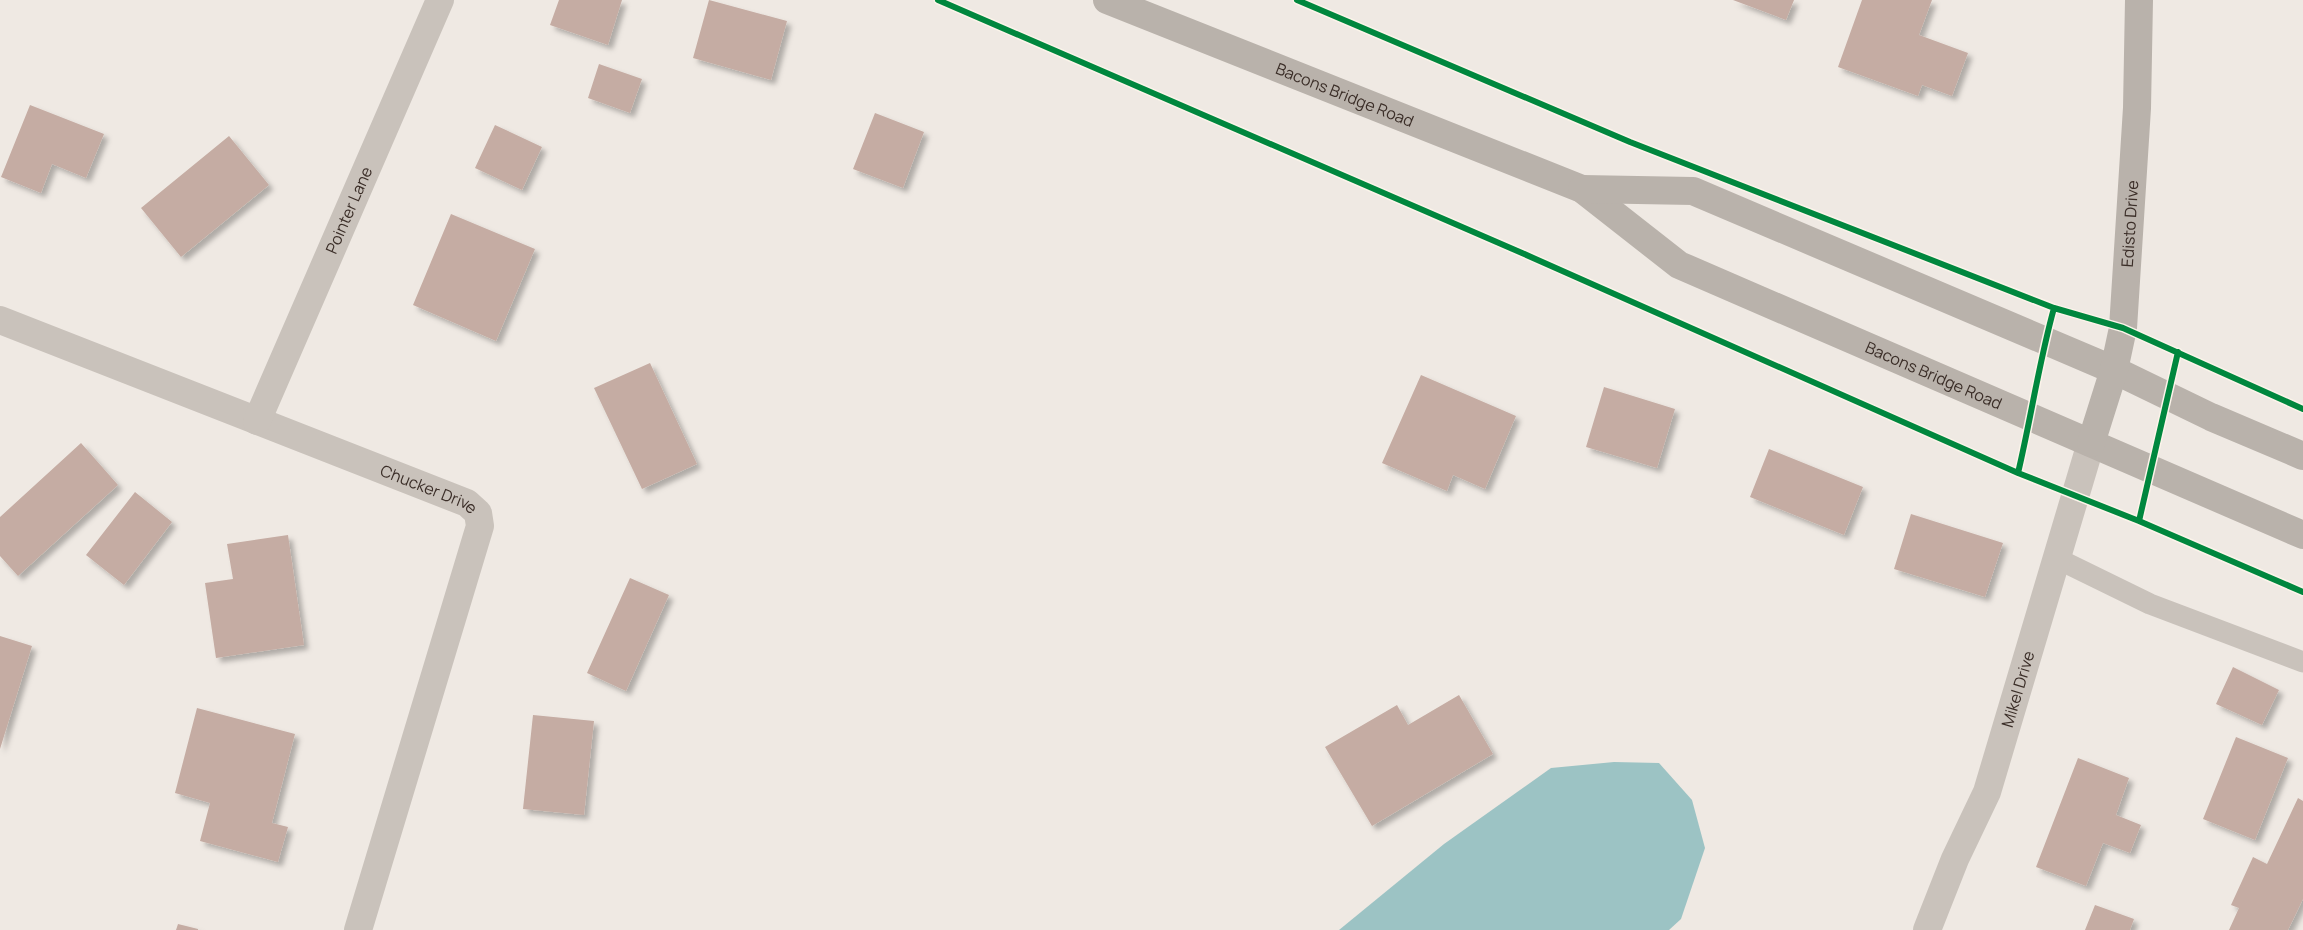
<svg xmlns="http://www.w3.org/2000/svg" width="2303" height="930" font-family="Manrope,sans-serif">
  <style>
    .water { fill: #9cc3c4 }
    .building { fill: #c5aca3; filter: url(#shadow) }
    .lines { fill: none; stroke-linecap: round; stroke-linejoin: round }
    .lane { stroke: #c9c2bb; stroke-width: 21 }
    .street { stroke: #c9c2bb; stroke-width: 28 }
    .secondary { stroke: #b9b2ab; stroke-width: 28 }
    .cycleway-casing { stroke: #fcf4ea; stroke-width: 9 }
    .cycleway { stroke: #00873e; stroke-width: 6 }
    .labels { text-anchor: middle; stroke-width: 4; stroke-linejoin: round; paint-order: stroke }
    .street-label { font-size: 16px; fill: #3b2e28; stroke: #fcf4ea }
  </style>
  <defs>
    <filter id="shadow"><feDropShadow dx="4.5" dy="4.5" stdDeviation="2.5" flood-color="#0004"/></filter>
  </defs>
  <rect width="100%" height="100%" fill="#efe9e3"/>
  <path class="water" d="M 1614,762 L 1659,763 L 1692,800 L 1705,848 L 1681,919 L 1669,930 L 1339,930 L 1444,844 L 1551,768 Z"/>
  <path class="building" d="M 559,0 L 622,0 L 608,45 L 550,25 Z
    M 709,0 L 787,21 L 771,80 L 693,58 Z
    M 1733,0 L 1794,0 L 1786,20 Z
    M 1862,0 L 1932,0 L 1919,35 L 1968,53 L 1952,96 L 1922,85 L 1918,96 L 1838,67 Z
    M 599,64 L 642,79 L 630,113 L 588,98 Z
    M 30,105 L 104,134 L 86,178 L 52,164 L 41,193 L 1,177 Z
    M 875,113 L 924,132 L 903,188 L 853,169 Z
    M 495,125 L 542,147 L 522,190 L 475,168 Z
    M 229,136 L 269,185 L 181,257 L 141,208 Z
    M 451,214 L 535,249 L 496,341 L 413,305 Z
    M 650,363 L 697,464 L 642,489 L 594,388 Z
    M 1421,375 L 1516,416 L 1485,489 L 1453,475 L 1447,491 L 1382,463 Z
    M 1604,387 L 1675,409 L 1657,468 L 1586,447 Z
    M 81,443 L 118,485 L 18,576 L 0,556 L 0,517 Z
    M 1769,449 L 1863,487 L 1844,535 L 1750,497 Z
    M 135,492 L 172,522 L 124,585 L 86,555 Z
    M 1911,514 L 2003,543 L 1985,597 L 1894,569 Z
    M 288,535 L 304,645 L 216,658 L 205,583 L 233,579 L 227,544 Z
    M 630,578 L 669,595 L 626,691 L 587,673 Z
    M 0,636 L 32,646 L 0,749 Z
    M 2233,667 L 2279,690 L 2262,725 L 2216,704 Z
    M 1459,695 L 1493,754 L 1372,826 L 1325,747 L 1397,705 L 1408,725 Z
    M 197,708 L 295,734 L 272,823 L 288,827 L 278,862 L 200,841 L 210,803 L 175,793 Z
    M 533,715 L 594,721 L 584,815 L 523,809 Z
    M 2236,737 L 2288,758 L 2255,840 L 2203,819 Z
    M 2078,758 L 2129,778 L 2116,815 L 2141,825 L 2130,853 L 2103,843 L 2086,886 L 2036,867 Z
    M 2298,798 L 2303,801 L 2303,899 L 2288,930 L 2229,930 L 2239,908 L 2231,905 L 2253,857 L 2267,864 Z
    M 2095,905 L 2134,919 L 2130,930 L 2085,930 Z
    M 178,924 L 198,929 L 198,930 L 176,930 Z"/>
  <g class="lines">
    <path class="lane" d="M 2058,559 L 2150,604 L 2303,662"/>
    <g class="street">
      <path id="s1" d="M 0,320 L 467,503 L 478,513 L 480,526 L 358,930"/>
      <path id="s2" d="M 257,421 L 440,0"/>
      <path id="s3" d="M 1927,930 L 1955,859 L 1987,792 L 2091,443"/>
    </g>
    <g class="secondary">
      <path id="s4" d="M 1107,0 L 1582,189 L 1679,265 L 2303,535"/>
      <path d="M 1582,189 L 1693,191 L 2114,370 L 2211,417 L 2303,456"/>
      <path id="s5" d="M 2091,443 L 2114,370 L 2123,328 L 2137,108 L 2139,0"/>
    </g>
    <g class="cycleway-casing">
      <path id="cycleway" d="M 938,0 L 1522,253 L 2018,473 L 2139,521 L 2303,592
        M 1297,0 L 1630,142 L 2054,308 L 2123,328 L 2303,409
        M 2018,473 C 2031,418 2039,362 2054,308
        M 2139,521 L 2178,352"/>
    </g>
    <use href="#cycleway" class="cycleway"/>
  </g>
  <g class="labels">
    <g class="street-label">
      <text dy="6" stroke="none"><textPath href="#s4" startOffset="256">Bacons Bridge Road</textPath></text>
      <text dy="6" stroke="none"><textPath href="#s2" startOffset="230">Pointer Lane</textPath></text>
      <text dy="6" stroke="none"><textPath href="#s5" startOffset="224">Edisto Drive</textPath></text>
      <text dy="6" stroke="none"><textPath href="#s4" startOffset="912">Bacons Bridge Road</textPath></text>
      <text dy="6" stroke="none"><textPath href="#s1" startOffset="461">Chucker Drive</textPath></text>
      <text dy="6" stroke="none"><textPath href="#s3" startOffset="258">Mikel Drive</textPath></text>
    </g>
  </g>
</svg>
